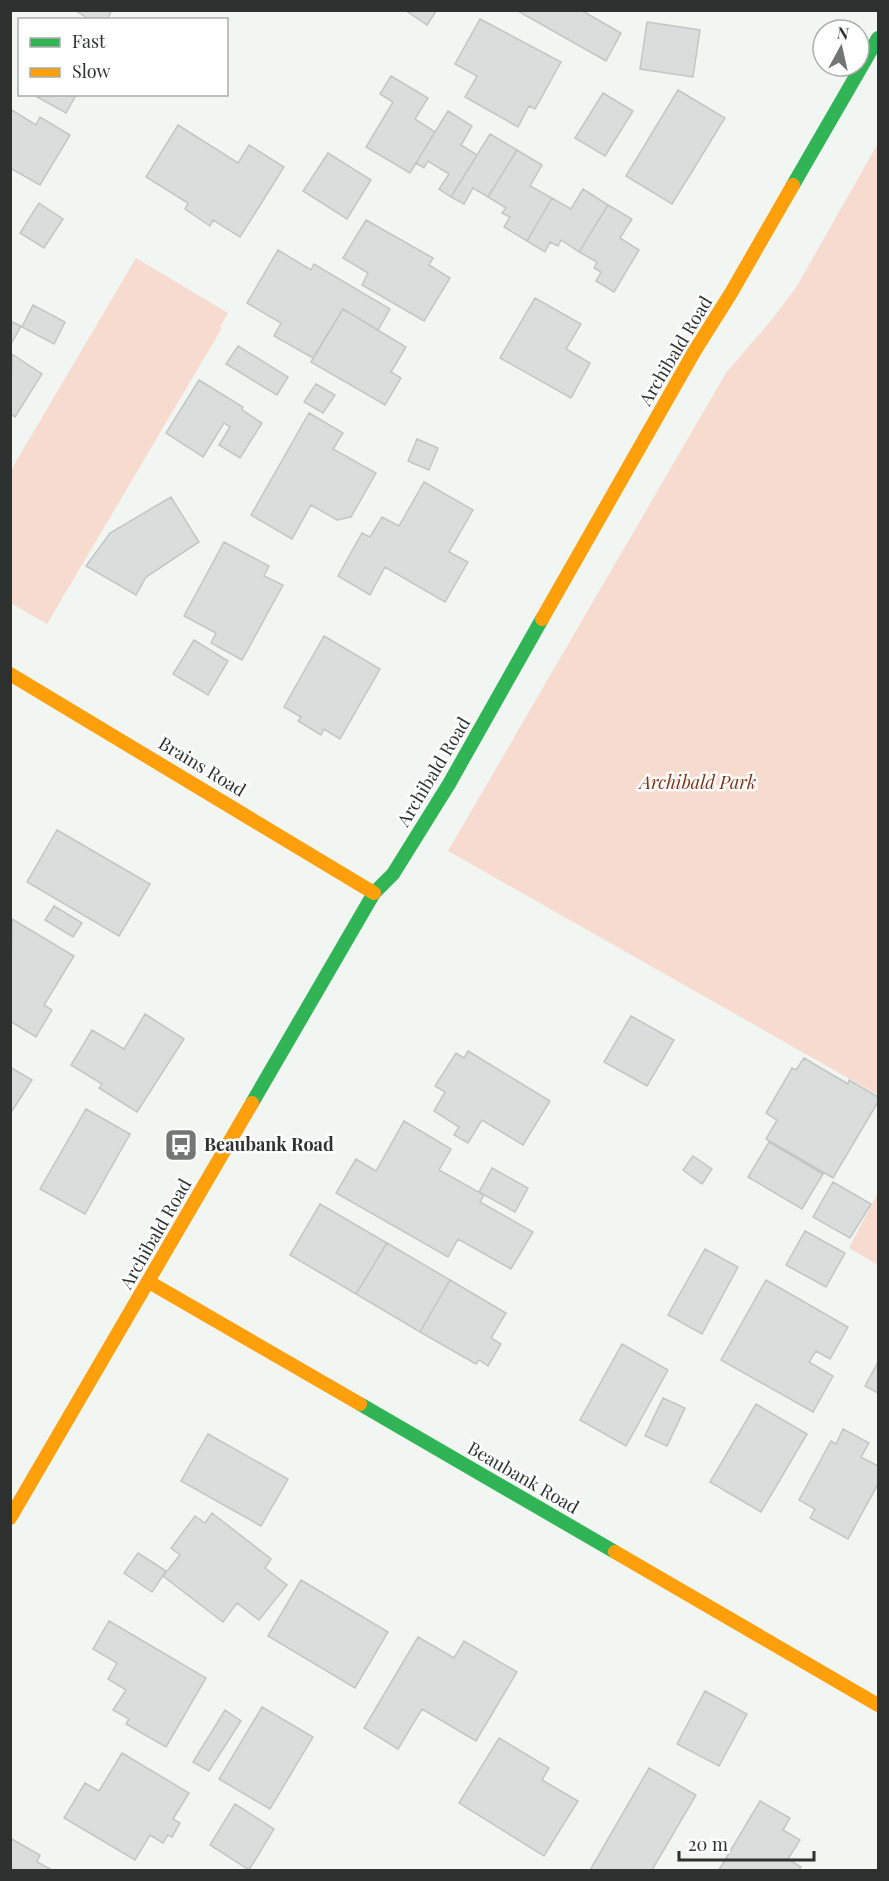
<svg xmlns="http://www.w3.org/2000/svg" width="889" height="1881" font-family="'Playfair Display',serif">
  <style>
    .green { fill: #f8dbcf }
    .building { fill: #d9dddb; stroke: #c2c6c4; stroke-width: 1.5 }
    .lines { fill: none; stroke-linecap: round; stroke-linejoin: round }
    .fast { stroke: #30b455; stroke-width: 14 }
    .slow { stroke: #ff9f0a; stroke-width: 14 }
    .labels { text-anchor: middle; stroke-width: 5; stroke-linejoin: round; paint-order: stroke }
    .street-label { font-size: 18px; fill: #2d312f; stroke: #fff }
    .park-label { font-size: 18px; font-style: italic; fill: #7f3318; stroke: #fff }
    .poi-label { font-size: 18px; font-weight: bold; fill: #2d312f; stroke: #fff; text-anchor: start }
  </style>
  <rect width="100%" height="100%" fill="#f1f6f3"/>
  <path class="green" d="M 878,143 L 878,1095 L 448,851 L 726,373 L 773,318 L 797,286 Z
    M 136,258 L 228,313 L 220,327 L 222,328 L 47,624 L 11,603 L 11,470 Z
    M 878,1192 L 878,1265 L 849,1248 Z"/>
  <path class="building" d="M 75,10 L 112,10 L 107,20 L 90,20 Z
    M 405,10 L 437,10 L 427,25 Z
    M 516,10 L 581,10 L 621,33 L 606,61 Z
    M 480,19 L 561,62 L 535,109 L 529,106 L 518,127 L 465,97 L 477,76 L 455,64 Z
    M 647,22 L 700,30 L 693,77 L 640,69 Z
    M 391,76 L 428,98 L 415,119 L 435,132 L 410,173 L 366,147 L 393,102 L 380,94 Z
    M 678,90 L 725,118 L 672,204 L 626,176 Z
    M 603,93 L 633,111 L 605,156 L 575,138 Z
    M 38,94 L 76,94 L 76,95 L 66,113 L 37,97 Z
    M 10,109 L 36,125 L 40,117 L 70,135 L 40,185 L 10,168 Z
    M 448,111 L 472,126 L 461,145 L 477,155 L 451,197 L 439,189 L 449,174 L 428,161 L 424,168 L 416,163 Z
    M 178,125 L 238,163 L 249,145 L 284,167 L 240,237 L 213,220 L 210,226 L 185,209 L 188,203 L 146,177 Z
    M 490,134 L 517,150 L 488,197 L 473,188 L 464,204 L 451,197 Z
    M 517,150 L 542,165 L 530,186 L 552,198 L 527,241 L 504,227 L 510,217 L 502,213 L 506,208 L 488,197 Z
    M 328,153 L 371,180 L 347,219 L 303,191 Z
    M 583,189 L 608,205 L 579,252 L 561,240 L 558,246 L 550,242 L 545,252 L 527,241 L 552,198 L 571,209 Z
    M 39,203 L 63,219 L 44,248 L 20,233 Z
    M 608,205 L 632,219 L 620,238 L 639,250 L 614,292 L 596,281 L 601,272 L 594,268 L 597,262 L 579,252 Z
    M 366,220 L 433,258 L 429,265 L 450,278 L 424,321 L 362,285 L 368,273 L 343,258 Z
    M 278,250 L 311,270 L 314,264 L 390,309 L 378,330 L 343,309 L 313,358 L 274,336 L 281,323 L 247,303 Z
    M 535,298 L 581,324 L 566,349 L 590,363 L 571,398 L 500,358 Z
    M 33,305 L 65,322 L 54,344 L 22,327 Z
    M 343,309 L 406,347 L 391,372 L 401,378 L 385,405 L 311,362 Z
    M 10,321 L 21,326 L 10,346 Z
    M 238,346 L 288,377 L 277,395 L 226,364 Z
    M 12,354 L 42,374 L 15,417 L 10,414 Z
    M 199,380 L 243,407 L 242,410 L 262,423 L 240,458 L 219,445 L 230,427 L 224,423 L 203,457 L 166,433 Z
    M 316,384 L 335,395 L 323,413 L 304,402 Z
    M 309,413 L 343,433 L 333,449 L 376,473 L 351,517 L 337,520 L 311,505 L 292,539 L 251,515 Z
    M 417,439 L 438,448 L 429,470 L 408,461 Z
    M 424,482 L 473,510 L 449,552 L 468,562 L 445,602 L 385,567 L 370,595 L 338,576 L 362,533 L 370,537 L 382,517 L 399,526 Z
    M 171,497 L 199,542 L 146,577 L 136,595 L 86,566 L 110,533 Z
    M 224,542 L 269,566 L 264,576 L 283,585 L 242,660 L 211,643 L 216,633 L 184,616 Z
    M 324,636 L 380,669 L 340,739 L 324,729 L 321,735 L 298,721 L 301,717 L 284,707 Z
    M 194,640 L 228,661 L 208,695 L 173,674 Z
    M 57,830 L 150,884 L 119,936 L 27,882 Z
    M 54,906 L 82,923 L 73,937 L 45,920 Z
    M 12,919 L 74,956 L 44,1005 L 52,1010 L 36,1037 L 10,1021 Z
    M 145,1014 L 184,1039 L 137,1112 L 99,1088 L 102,1084 L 71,1065 L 92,1030 L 124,1049 Z
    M 631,1016 L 674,1040 L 647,1086 L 604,1062 Z
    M 468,1051 L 550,1101 L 523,1145 L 482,1120 L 468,1143 L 454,1135 L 459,1127 L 434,1111 L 445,1092 L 435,1086 L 456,1053 L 464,1058 Z
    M 804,1058 L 848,1084 L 849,1080 L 878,1097 L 878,1102 L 833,1178 L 766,1139 L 777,1120 L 766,1113 L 792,1068 L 796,1070 Z
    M 10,1067 L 32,1080 L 10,1114 Z
    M 86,1109 L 130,1134 L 85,1214 L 40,1189 Z
    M 404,1121 L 451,1149 L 439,1170 L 484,1195 L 480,1202 L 533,1232 L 511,1269 L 458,1239 L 448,1257 L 336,1193 L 356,1159 L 376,1171 Z
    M 769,1142 L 823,1174 L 802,1209 L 748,1177 Z
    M 693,1156 L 712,1169 L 702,1184 L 683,1170 Z
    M 492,1168 L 528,1188 L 515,1212 L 479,1192 Z
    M 833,1182 L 871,1204 L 850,1238 L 813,1217 Z
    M 320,1204 L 387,1243 L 356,1294 L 290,1255 Z
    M 805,1231 L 845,1253 L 826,1287 L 786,1265 Z
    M 387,1243 L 450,1280 L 420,1332 L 356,1294 Z
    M 705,1249 L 738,1267 L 702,1334 L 668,1315 Z
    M 450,1280 L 506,1313 L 491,1338 L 501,1344 L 488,1366 L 479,1360 L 476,1364 L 420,1332 Z
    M 766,1280 L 848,1327 L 830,1359 L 816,1351 L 809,1362 L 833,1376 L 813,1412 L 721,1360 Z
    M 622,1344 L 668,1370 L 626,1446 L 580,1420 Z
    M 878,1362 L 878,1393 L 865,1386 Z
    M 663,1398 L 685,1408 L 667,1446 L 645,1436 Z
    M 756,1404 L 807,1434 L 761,1512 L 710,1482 Z
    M 843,1429 L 869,1443 L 861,1457 L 878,1466 L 878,1484 L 848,1539 L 810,1518 L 815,1509 L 799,1500 L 831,1441 L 836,1444 Z
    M 208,1434 L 288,1479 L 261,1526 L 181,1481 Z
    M 212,1513 L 271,1559 L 265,1568 L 287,1585 L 259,1620 L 237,1603 L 223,1622 L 163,1576 L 180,1555 L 171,1548 L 195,1516 L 205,1523 Z
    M 138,1553 L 166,1571 L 152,1592 L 124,1573 Z
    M 301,1580 L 388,1632 L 355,1688 L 268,1636 Z
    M 109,1621 L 206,1678 L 166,1747 L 126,1724 L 129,1719 L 113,1710 L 126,1690 L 108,1679 L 117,1663 L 93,1649 Z
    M 418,1637 L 454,1658 L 464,1641 L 517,1672 L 476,1741 L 422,1709 L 398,1749 L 364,1728 Z
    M 705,1691 L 747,1714 L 719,1766 L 677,1744 Z
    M 262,1707 L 313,1737 L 270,1809 L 219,1779 Z
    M 225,1710 L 241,1721 L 209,1771 L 193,1762 Z
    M 499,1738 L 549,1768 L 542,1780 L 578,1801 L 544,1856 L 459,1803 Z
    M 122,1753 L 189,1793 L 173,1819 L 180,1823 L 172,1837 L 168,1835 L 163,1843 L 150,1835 L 135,1860 L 64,1818 L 85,1783 L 99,1791 Z
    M 649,1768 L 696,1795 L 652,1870 L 590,1870 Z
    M 760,1801 L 790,1818 L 783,1830 L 800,1840 L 788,1859 L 801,1867 L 799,1870 L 719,1870 Z
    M 235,1804 L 274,1829 L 249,1870 L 210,1845 Z
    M 10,1838 L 40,1855 L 37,1862 L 52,1870 L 10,1870 Z"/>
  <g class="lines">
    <path class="fast" d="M 793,185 L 878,38
      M 252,1103 L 374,893 L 393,874 L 449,784 L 542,619
      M 360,1404 L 615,1552"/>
    <path class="slow" d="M 542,619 L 694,352 L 731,293 L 793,185
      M 10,674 L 374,893
      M 149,1282 L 360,1404
      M 10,1518 L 252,1103
      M 615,1552 L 878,1705"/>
  </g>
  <defs>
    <g id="bus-square" transform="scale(1.725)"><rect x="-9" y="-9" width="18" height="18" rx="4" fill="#727674" stroke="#fff"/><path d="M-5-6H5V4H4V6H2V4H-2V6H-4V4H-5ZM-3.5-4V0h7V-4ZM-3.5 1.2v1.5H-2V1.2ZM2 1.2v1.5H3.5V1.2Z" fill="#fff"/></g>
  </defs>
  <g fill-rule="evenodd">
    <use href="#bus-square" x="181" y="1145"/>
  </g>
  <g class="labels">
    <g class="street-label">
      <text transform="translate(676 351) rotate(-59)" y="6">Archibald Road</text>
      <text transform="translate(202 767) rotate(31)" y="6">Brains Road</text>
      <text transform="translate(434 772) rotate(-59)" y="6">Archibald Road</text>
      <text transform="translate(156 1234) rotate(-60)" y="6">Archibald Road</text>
      <text transform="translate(523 1478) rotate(30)" y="6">Beaubank Road</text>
    </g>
    <g class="park-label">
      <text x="698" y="789">Archibald Park</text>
    </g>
    <g class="poi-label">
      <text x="204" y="1151">Beaubank Road</text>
    </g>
  </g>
  <rect width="889" height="1881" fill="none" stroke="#2d312f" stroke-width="24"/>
  <rect x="18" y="18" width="210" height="78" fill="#ffffff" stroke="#abadac" stroke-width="1.5"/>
  <rect x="30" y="38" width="30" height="9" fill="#30b455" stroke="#abadac" stroke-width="1.5"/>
  <text x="72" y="48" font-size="18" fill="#2d312f">Fast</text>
  <rect x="30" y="68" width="30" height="9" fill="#ff9f0a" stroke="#abadac" stroke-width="1.5"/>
  <text x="72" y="78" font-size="18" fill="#2d312f">Slow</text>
  <g transform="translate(841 48) rotate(8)"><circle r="28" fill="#ffffff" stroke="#abadac" stroke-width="1.5"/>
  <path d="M0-4.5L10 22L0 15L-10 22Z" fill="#727674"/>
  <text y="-9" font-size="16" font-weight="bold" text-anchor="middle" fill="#2d312f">N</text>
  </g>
  <path d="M679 1851v9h135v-9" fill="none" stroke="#2d312f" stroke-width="3"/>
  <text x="688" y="1851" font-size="18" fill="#2d312f" stroke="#ffffff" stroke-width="4.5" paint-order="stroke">20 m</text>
</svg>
